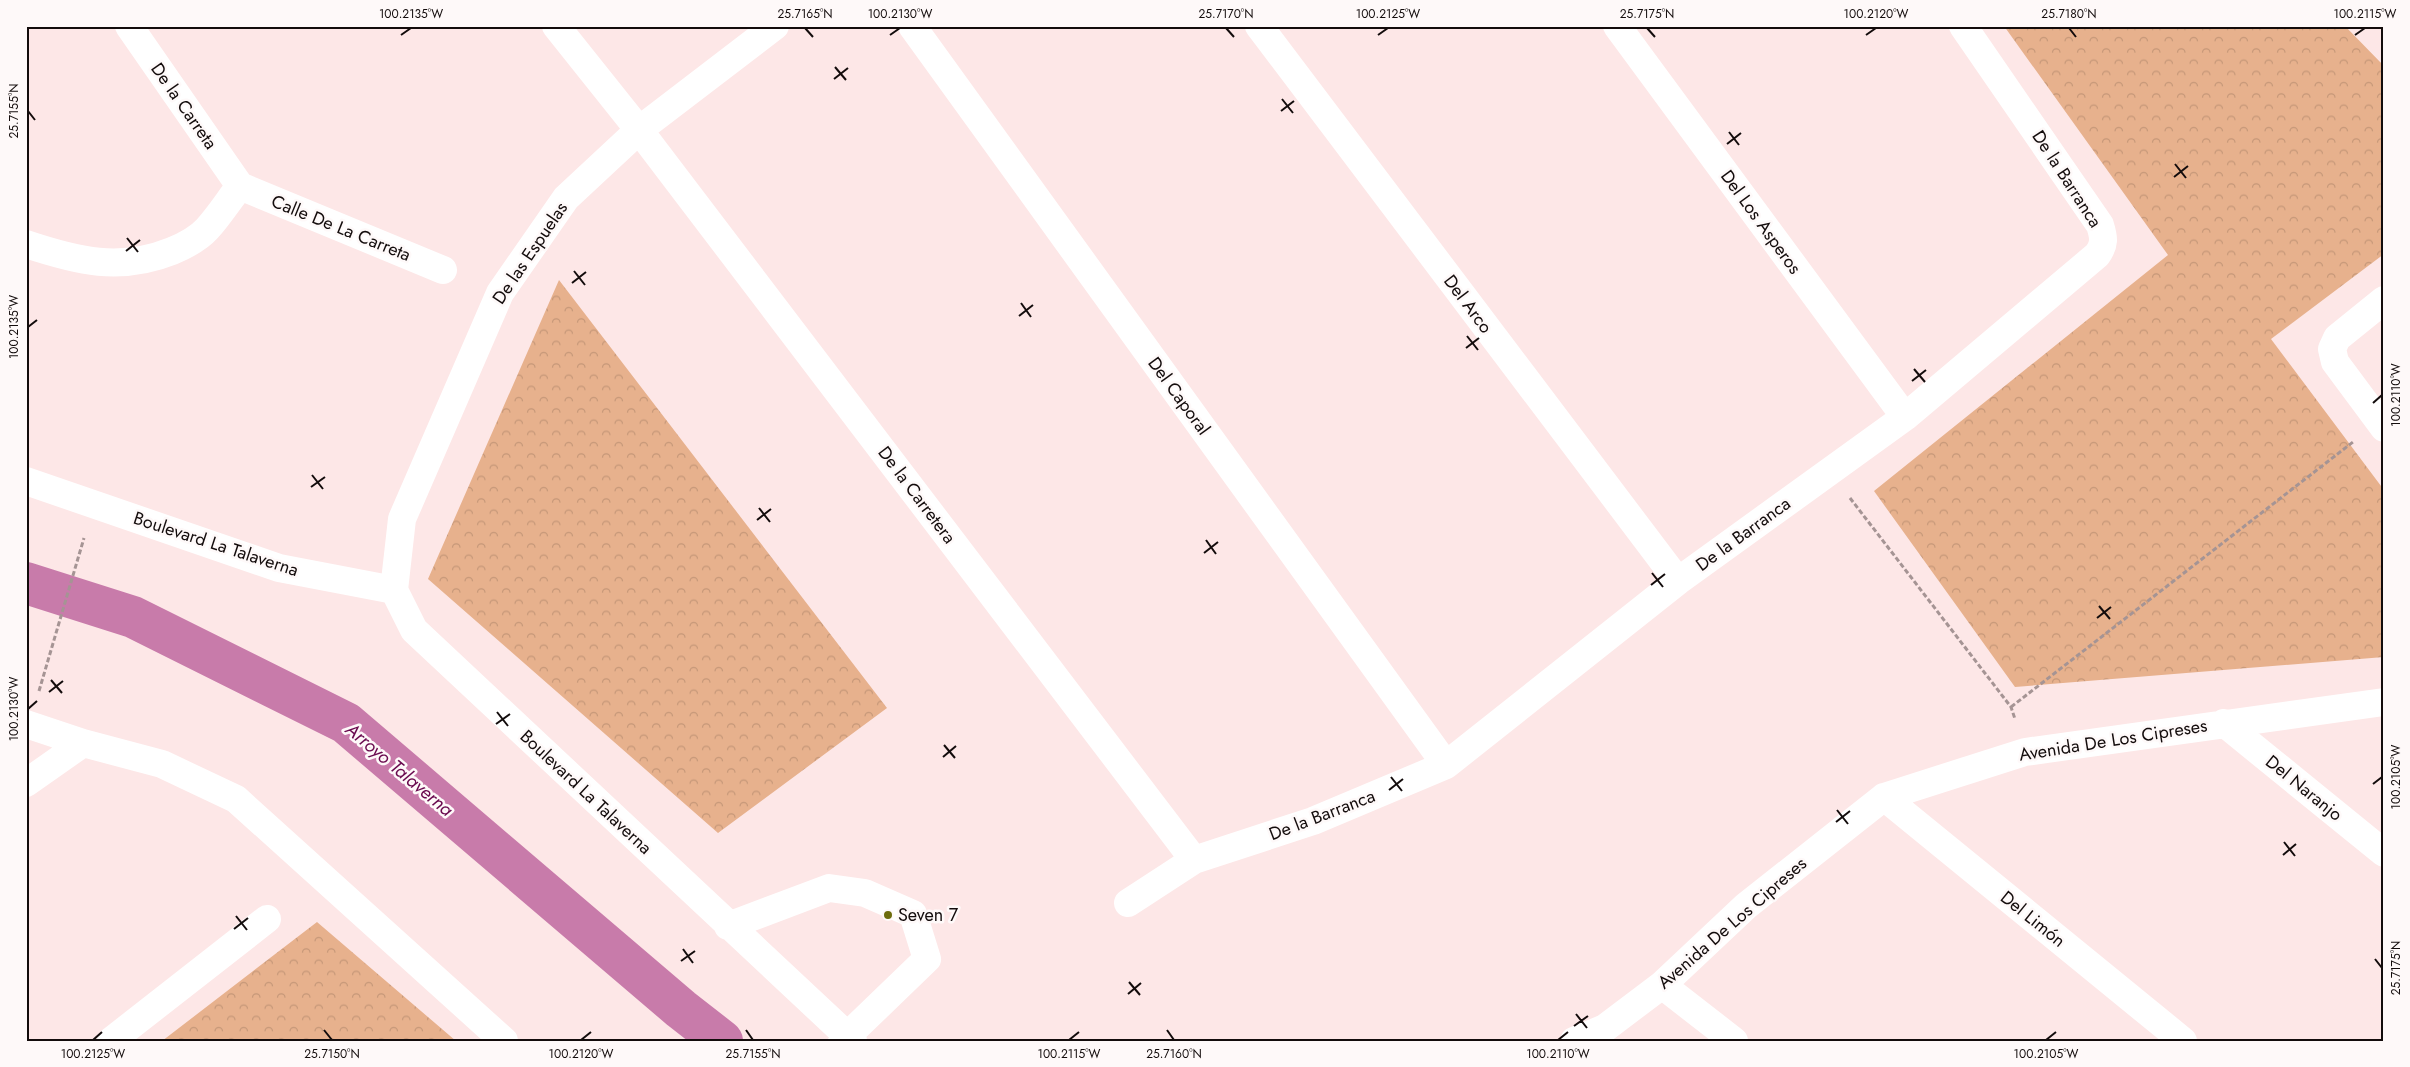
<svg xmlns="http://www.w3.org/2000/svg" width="2410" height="1067" font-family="Jost,sans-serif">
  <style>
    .park { fill: url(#park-crowns) }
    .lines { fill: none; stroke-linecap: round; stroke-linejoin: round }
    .canal { stroke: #c87baa; stroke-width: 42 }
    .path { stroke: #a59494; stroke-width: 3; stroke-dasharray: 5 2.5; stroke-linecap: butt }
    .minor { stroke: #fff; stroke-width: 28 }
    .ticks { fill: none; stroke: #130c0c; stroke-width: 2 }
    .poi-dot { fill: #6d6c0c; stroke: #fef9f9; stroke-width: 2 }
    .labels { text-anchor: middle; stroke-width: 5; stroke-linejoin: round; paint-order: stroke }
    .street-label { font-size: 18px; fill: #130c0c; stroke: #fef9f9 }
    .poi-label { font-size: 18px; fill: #130c0c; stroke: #fef9f9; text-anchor: start }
    .water-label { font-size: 19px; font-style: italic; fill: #69094e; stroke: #fef9f9 }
    .neatline { fill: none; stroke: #130c0c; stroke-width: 2 }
    .ticks-label { font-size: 12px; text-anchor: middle; fill: #130c0c }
  </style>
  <defs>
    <pattern id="park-crowns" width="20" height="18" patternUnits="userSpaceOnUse" patternTransform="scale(1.25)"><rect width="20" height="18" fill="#e7b18d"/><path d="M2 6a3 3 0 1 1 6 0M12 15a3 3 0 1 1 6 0" fill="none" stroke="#c59778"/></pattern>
  </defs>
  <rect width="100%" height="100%" fill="#fde7e7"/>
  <path class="park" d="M 2004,26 L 2345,26 L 2384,66 L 2384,254 L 2271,339 L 2384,490 L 2384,657 L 2015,687 L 1874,491 L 2168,255 Z
    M 559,280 L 887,708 L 718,833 L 428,579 Z
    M 317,922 L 456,1041 L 162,1041 Z"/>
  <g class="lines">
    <path class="canal" d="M 26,583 L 133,617 L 346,723 L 681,1009 L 722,1041"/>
    <path class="path" d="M 1850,498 L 2011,707 L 2015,719
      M 39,691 L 84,538
      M 2011,707 L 2353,442"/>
    <path class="minor" d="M 129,26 L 240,186
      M 556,26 L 639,130 L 1194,860
      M 912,26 L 1446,765
      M 1259,26 L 1678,581
      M 1617,26 L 1905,417
      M 240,186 L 443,270
      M 26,244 C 77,261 120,272 172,251 C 184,246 198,239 207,229 C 219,216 229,200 240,186
      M 2384,300 L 2337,338 L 2332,349 L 2335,362 L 2384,428
      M 26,481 L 279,568 L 394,590
      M 394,590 L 402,519 L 500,293 L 566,198 L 639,130 L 775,26
      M 394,590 L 414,630 L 853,1041
      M 2224,723 L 2384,853
      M 26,724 L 83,743 L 162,764 L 236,799 L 504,1041
      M 26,783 L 83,743
      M 1884,797 L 2183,1041
      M 1128,903 L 1194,860 L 1313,821 L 1446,765 L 1678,581 L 1905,417 L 2097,255 C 2105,244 2104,238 2100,225 L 1963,26
      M 728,926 L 829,888 L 865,893 L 913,914 L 927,959 L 842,1041
      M 1662,985 L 1734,1041
      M 111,1041 L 267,919
      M 1574,1041 L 1605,1028 L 1662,985 L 1746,906 L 1884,797 L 2025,752 L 2384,702"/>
  </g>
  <path class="ticks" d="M 805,28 L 813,37M 1226,28 L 1234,37M 1647,28 L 1655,37M 2069,28 L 2076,37M 401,35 L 411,28M 890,35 L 900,28M 1378,35 L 1388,28M 1866,35 L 1876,28M 2355,35 L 2365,28M 835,67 L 846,80M 834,79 L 848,68M 1282,99 L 1293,113M 28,111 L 35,120M 1281,111 L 1294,101M 1729,132 L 1739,145M 1727,144 L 1741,133M 2175,164 L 2186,178M 2174,177 L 2188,166M 127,238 L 138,252M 126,251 L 140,240M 574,271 L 585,285M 572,283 L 586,272M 1021,303 L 1031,317M 1019,316 L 1033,305M 28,327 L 37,320M 1467,336 L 1478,350M 1466,348 L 1479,338M 1914,369 L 1925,382M 1912,381 L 1926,370M 2373,403 L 2382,395M 312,475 L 323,489M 311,487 L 325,477M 759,508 L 770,522M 757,520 L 771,509M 1206,540 L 1216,554M 1204,553 L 1218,542M 1652,573 L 1663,587M 1651,585 L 1665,574M 2099,606 L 2110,619M 2097,618 L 2111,607M 51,680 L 62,693M 49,692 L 63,681M 28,709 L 37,701M 497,712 L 508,726M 496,724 L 510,714M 944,745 L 955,758M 943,757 L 956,746M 1391,777 L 1402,791M 2373,784 L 2382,777M 1389,790 L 1403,779M 1837,810 L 1848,824M 1836,822 L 1850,811M 2284,842 L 2295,856M 2283,855 L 2296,844M 236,916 L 247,930M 234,929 L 248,918M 683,949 L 693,963M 2375,959 L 2382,968M 681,961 L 695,951M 1129,982 L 1140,995M 1128,994 L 1141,983M 1576,1014 L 1587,1028M 1574,1026 L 1588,1016M 324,1030 L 332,1040M 746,1030 L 753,1040M 1167,1030 L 1174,1040M 93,1040 L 102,1032M 581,1040 L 591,1032M 1069,1040 L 1079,1032M 1558,1040 L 1568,1032M 2046,1040 L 2056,1032"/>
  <circle class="poi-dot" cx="888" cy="915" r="5"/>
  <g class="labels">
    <g class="street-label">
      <text transform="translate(184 106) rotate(55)" y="6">De la Carreta</text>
      <text transform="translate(2067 179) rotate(57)" y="6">De la Barranca</text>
      <text transform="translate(1761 222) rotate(54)" y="6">Del Los Asperos</text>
      <text transform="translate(341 228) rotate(22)" y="6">Calle De La Carreta</text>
      <text transform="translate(530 253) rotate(-56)" y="6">De las Espuelas</text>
      <text transform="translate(1468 304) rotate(53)" y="6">Del Arco</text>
      <text transform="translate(1179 396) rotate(54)" y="6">Del Caporal</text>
      <text transform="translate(917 495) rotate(53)" y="6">De la Carretera</text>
      <text transform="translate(1743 534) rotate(-36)" y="6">De la Barranca</text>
      <text transform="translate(216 544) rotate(18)" y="6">Boulevard La Talaverna</text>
      <text transform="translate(2113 740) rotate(-9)" y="6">Avenida De Los Cipreses</text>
      <text transform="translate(2304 788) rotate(39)" y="6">Del Naranjo</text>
      <text transform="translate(586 792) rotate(43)" y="6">Boulevard La Talaverna</text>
      <text transform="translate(1322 815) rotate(-21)" y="6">De la Barranca</text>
      <text transform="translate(2033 919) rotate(39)" y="6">Del Limón</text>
      <text transform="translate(1732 923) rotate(-41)" y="6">Avenida De Los Cipreses</text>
    </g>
    <g class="poi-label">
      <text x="898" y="921">Seven 7</text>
    </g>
    <g class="water-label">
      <text transform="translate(400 769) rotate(40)" y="7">Arroyo Talaverna</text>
    </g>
  </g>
  <rect width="2410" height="1067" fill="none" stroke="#fef9f9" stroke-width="55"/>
  <rect x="28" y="28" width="2354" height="1012" class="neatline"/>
  <g class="ticks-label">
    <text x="411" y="18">100.2135°W</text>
    <text x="805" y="18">25.7165°N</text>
    <text x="900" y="18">100.2130°W</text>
    <text x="1226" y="18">25.7170°N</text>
    <text x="1388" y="18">100.2125°W</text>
    <text x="1647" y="18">25.7175°N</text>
    <text x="1876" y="18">100.2120°W</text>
    <text x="2069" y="18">25.7180°N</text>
    <text x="2365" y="18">100.2115°W</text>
    <text transform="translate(14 111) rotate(-90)" y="4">25.7155°N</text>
    <text transform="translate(14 327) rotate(-90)" y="4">100.2135°W</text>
    <text transform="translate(2396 395) rotate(-90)" y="4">100.2110°W</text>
    <text transform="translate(14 709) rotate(-90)" y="4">100.2130°W</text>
    <text transform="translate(2396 777) rotate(-90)" y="4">100.2105°W</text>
    <text transform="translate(2396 968) rotate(-90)" y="4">25.7175°N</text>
    <text x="93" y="1058">100.2125°W</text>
    <text x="332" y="1058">25.7150°N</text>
    <text x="581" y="1058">100.2120°W</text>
    <text x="753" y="1058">25.7155°N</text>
    <text x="1069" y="1058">100.2115°W</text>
    <text x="1174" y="1058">25.7160°N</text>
    <text x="1558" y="1058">100.2110°W</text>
    <text x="2046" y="1058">100.2105°W</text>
  </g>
</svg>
